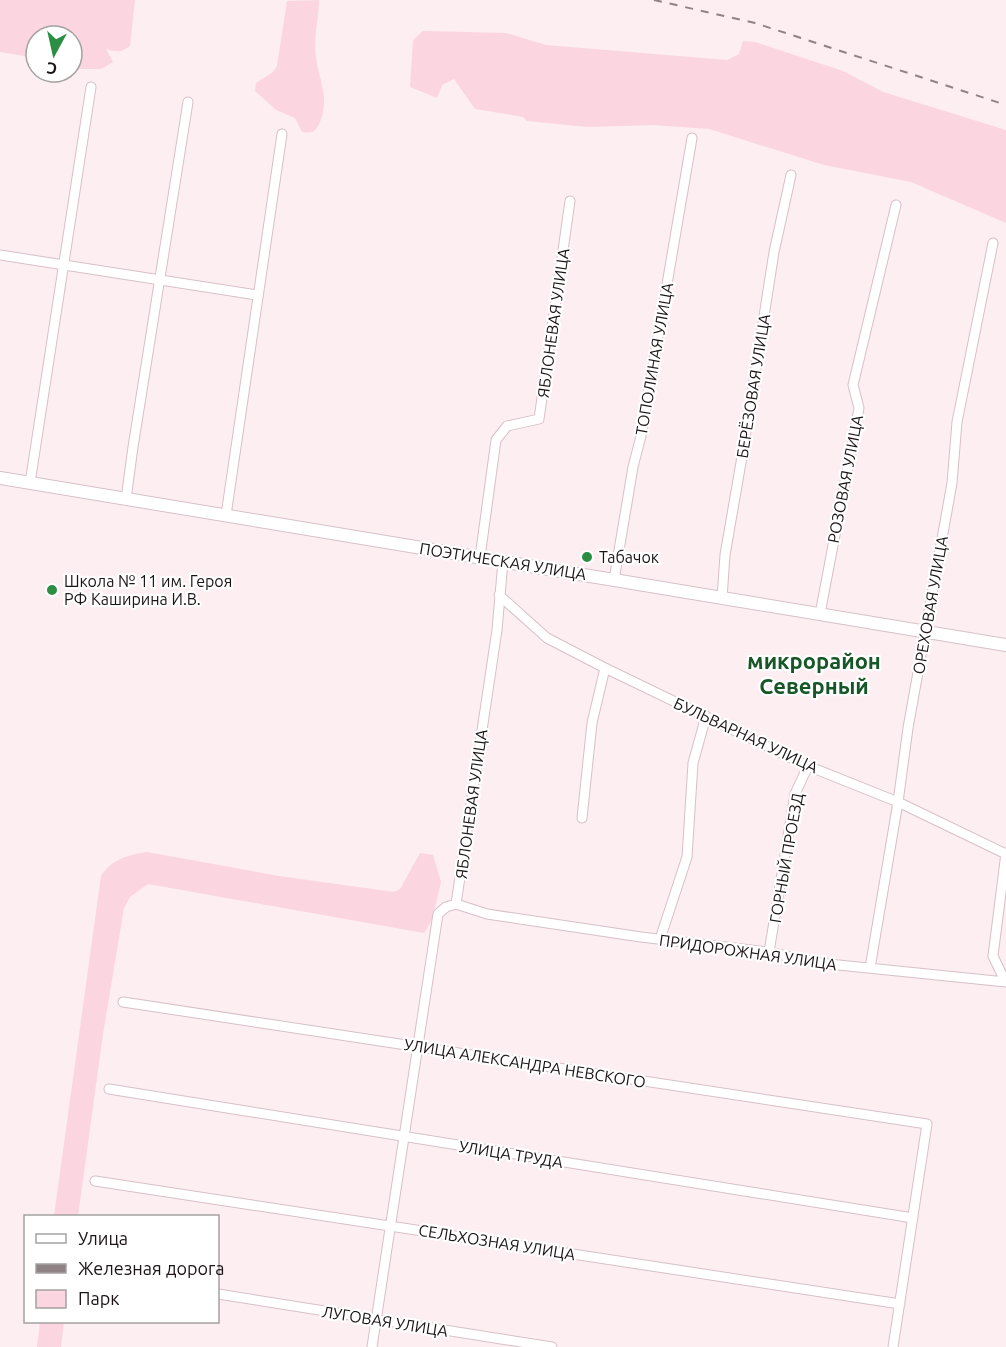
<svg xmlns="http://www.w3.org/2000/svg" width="1006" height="1347" font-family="Ubuntu,sans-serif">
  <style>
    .green { fill: #fbd5e0 }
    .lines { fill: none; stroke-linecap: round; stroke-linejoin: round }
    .street-casing { stroke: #d7c0c7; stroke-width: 11 }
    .secondary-casing { stroke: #d7c0c7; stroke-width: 14 }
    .street { stroke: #fff; stroke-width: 9 }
    .secondary { stroke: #fff; stroke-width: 12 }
    .rail { stroke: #8f8386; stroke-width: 2; stroke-dasharray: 8 8; stroke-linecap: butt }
    .poi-dot { fill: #2a8e43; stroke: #fff; stroke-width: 2 }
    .labels { text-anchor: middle; stroke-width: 4.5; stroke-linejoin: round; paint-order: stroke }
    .street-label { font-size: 16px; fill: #1c1416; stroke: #fff }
    .poi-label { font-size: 16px; fill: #1c1416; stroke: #fff; text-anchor: start }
    .district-label { font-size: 22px; font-weight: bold; fill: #175626; stroke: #fff }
  </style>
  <rect width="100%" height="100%" fill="#fdeef2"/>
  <path class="green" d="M 0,0 L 135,0 L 130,46 C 121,53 116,52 106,49 L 113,62 L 101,69 L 72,69 L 72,36 L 36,36 L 36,58 L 0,52 Z
    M 319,0 C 319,18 313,39 316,57 C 319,82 330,96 320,122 C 316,131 312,134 302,132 L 295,118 L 276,110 L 255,91 L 256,83 L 273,72 L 277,66 L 287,1 Z
    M 423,31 L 506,33 L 546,45 L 727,60 L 739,54 L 743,41 L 755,42 L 843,71 L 883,92 L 1006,130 L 1006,223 L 911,182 L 824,165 L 709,129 L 653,125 L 588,127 L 527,121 L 523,117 L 475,109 L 454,79 L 442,85 L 437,98 L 410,87 L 413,40 Z
    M 147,852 L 279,876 L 394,892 L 400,889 L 420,853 L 433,855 L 441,882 L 432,920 L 424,933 L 148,884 L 130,897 L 124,908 L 103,1034 L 78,1216 L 54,1216 L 101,876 C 112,859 128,855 147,852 Z
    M 40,1322 L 64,1322 L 61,1347 L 37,1347 Z"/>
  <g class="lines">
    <g class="street-casing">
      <path id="street" d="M 0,255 L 257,295
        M 30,483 L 91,87
        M 126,499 L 133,447 L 188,102
        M 226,515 L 282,134
        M 480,557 L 496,440 L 507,426 L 539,419 L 570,201
        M 614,580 L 633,467 L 641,436 L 692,138
        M 499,595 L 547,638 L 605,668 L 808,766 L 898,802 L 1006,854
        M 722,598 L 725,555 L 743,451 L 774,252 L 791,175
        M 820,614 L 859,408 L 853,385 L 896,205
        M 582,818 L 592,723 L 605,668
        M 456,904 L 487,914 L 641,937 L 769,952 L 819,963 L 1006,982
        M 456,904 L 497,630 L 503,561
        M 660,939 L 687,857 L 693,763 L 706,716
        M 769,952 L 795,794 L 808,766
        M 870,968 L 898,802 L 908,728 L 952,483 L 957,422 L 993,243
        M 1005,981 L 993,956 L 1006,853
        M 123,1002 L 927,1124 L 893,1347
        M 109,1089 L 913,1218
        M 95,1181 L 900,1304
        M 218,1294 L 552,1347
        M 372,1347 L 438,914 L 446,907 L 456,904"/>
    </g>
    <g class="secondary-casing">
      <path id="secondary" d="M 0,478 L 1006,645"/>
    </g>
    <use href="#street" class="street"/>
    <use href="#secondary" class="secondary"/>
    <path class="rail" d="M 654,0 L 755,23 L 1006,105"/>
  </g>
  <g class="poi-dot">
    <circle cx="587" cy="557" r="6"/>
    <circle cx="52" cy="590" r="6"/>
  </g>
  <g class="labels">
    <g class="street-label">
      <text transform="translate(553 323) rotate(-82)" y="6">ЯБЛОНЕВАЯ УЛИЦА</text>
      <text transform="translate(654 359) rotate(-80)" y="6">ТОПОЛИНАЯ УЛИЦА</text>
      <text transform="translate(753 386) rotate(-81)" y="6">БЕРЁЗОВАЯ УЛИЦА</text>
      <text transform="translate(845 479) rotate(-79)" y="6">РОЗОВАЯ УЛИЦА</text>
      <text transform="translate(503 561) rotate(9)" y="6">ПОЭТИЧЕСКАЯ УЛИЦА</text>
      <text transform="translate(930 605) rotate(-80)" y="6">ОРЕХОВАЯ УЛИЦА</text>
      <text transform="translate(746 735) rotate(25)" y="6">БУЛЬВАРНАЯ УЛИЦА</text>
      <text transform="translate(471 804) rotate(-82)" y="6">ЯБЛОНЕВАЯ УЛИЦА</text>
      <text transform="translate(786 858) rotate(-80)" y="6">ГОРНЫЙ ПРОЕЗД</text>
      <text transform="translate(748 952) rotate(8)" y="6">ПРИДОРОЖНАЯ УЛИЦА</text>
      <text transform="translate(525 1063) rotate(9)" y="6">УЛИЦА АЛЕКСАНДРА НЕВСКОГО</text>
      <text transform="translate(511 1154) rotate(9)" y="6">УЛИЦА ТРУДА</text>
      <text transform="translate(497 1242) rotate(9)" y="6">СЕЛЬХОЗНАЯ УЛИЦА</text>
      <text transform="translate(385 1321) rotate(9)" y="6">ЛУГОВАЯ УЛИЦА</text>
    </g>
    <g class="poi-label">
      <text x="599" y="563">Табачок</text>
      <text x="64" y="587">Школа № 11 им. Героя<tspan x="64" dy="18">РФ Каширина И.В.</tspan></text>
    </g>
    <g class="district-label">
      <text x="814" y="669">микрорайон<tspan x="814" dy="25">Северный</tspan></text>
    </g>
  </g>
  <rect x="24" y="1215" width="195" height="108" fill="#ffffff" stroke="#a4a1a2" stroke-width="1.5"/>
  <rect x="36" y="1234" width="30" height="9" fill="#ffffff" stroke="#a4a1a2" stroke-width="1.5"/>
  <text x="78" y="1245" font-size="18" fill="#1c1416">Улица</text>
  <rect x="36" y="1264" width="30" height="9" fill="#8f8386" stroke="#a4a1a2" stroke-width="1.5"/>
  <text x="78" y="1275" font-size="18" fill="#1c1416">Железная дорога</text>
  <rect x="36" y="1290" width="30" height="18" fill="#fbd5e0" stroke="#a4a1a2" stroke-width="1.5"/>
  <text x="78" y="1305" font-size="18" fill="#1c1416">Парк</text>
  <g transform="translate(54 54) rotate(188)"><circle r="28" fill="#ffffff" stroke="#a4a1a2" stroke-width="1.5"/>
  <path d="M0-4.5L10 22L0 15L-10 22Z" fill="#2a8e43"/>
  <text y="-9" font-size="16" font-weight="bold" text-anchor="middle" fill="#1c1416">С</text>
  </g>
</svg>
